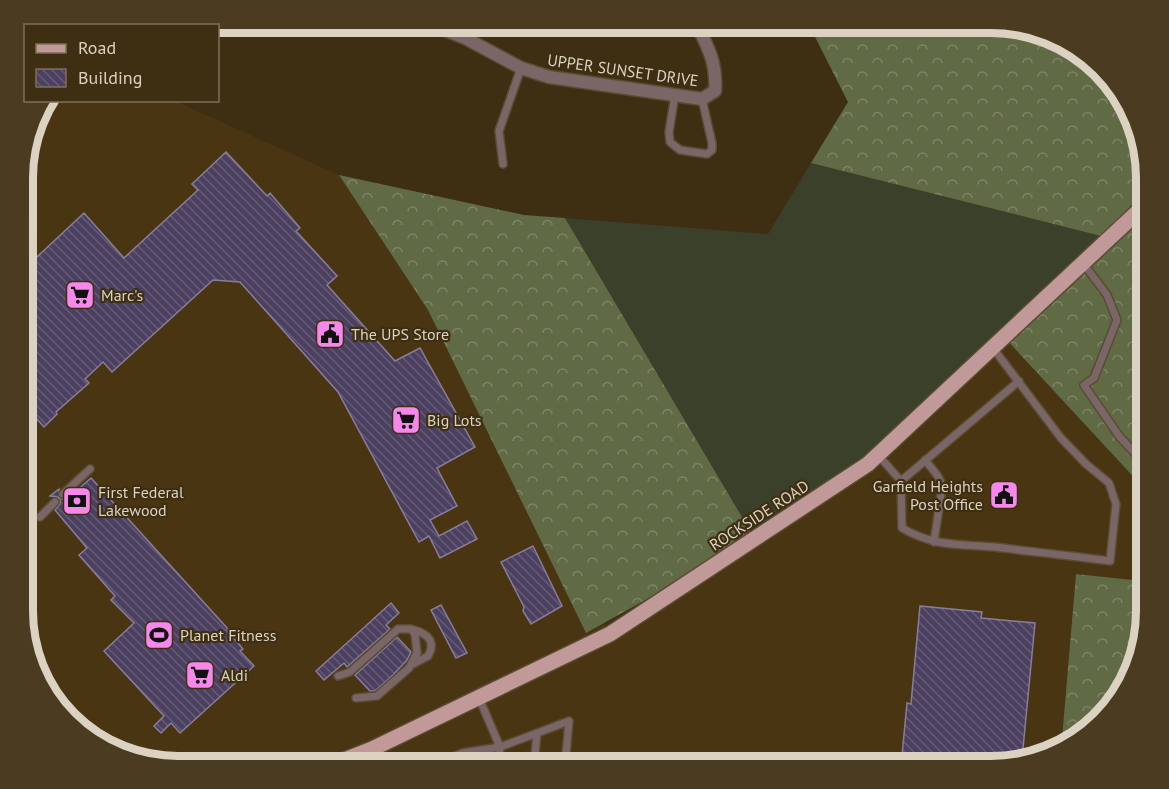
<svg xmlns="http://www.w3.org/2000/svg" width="1169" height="789" font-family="'PT Sans',sans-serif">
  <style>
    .built { fill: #493512 }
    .grass { fill: #3a402a }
    .forest { fill: url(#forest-crowns) }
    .building { fill: url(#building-back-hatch); stroke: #887e9c; stroke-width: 1.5 }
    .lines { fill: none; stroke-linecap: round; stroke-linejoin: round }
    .service-casing { stroke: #5a4c32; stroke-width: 10 }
    .minor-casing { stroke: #5a4c32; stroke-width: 15 }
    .primary-casing { stroke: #5a4c32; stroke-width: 18 }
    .service { stroke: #7a6666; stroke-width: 7 }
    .minor { stroke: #7a6666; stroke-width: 12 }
    .primary { stroke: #c29999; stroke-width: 15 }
    .labels { text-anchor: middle; stroke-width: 4.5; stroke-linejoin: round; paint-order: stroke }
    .street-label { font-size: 16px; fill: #dbd2c2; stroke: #3e2f13 }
    .poi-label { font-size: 16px; fill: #dbd2c2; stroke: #3e2f13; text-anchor: start }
    .rim { fill: none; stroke: #dbd2c2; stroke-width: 8 }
  </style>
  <defs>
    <pattern id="forest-crowns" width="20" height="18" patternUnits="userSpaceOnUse" patternTransform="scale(1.5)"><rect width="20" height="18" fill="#606a44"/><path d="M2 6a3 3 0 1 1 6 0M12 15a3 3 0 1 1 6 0" fill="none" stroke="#7e8566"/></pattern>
    <pattern id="building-back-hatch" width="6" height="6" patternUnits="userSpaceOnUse" patternTransform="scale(1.5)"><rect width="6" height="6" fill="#4c4061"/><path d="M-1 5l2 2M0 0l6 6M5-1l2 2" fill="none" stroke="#655b76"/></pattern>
  </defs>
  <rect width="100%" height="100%" fill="#3e2f13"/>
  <path class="built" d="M 43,101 L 175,101 L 339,175 L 428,310 L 586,633 L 604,622 L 611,633 L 1004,337 L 1141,485 L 1133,580 L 1076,574 L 1061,750 L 992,766 L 168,766 L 83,735 L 43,689 L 24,631 L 24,157 Z"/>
  <path class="grass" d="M 811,163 L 1110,238 L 868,464 L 755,539 L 565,218 L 768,234 Z"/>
  <path class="forest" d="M 808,23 L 1001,23 L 1086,54 L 1130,109 L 1146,168 L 1146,621 L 1115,706 L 1061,750 L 1076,574 L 1133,580 L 1141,485 L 1004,337 L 1109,238 L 811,163 L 848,102 Z
    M 339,175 L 524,215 L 565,218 L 755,539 L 586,633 L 428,310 Z"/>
  <path class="building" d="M 226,152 L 267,196 L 270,193 L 300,228 L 296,231 L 337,276 L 327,285 L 395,361 L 420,348 L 475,447 L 437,468 L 457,506 L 430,520 L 439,536 L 467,521 L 477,539 L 440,558 L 429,536 L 419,542 L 338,392 L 240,282 L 213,280 L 112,372 L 103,362 L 85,379 L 89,383 L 56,412 L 57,414 L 44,427 L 24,405 L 24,269 L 84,213 L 124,258 L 198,190 L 192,184 Z
    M 91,478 L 228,629 L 227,630 L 243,649 L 240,651 L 254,666 L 180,733 L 171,723 L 161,733 L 154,726 L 164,716 L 104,651 L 134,623 L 111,600 L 115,596 L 79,555 L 87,548 L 55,510 L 60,504 L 60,500 L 57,497 L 50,496 L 59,489 L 59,497 L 62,499 L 67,499 Z
    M 533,546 L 562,606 L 531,624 L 523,611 L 524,607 L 501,562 Z
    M 391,603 L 399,613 L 386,625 L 390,629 L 347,667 L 344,663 L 324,680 L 316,671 Z
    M 441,605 L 467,653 L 456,658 L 431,610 Z
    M 920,606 L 982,612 L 981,618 L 1035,623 L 1022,759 L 992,766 L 901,766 L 907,703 L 911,704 Z
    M 397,637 L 411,652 L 407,660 L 393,675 L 375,691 L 370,691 L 355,675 Z"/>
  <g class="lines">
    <g class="service-casing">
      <path id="service" d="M 675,95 L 669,132 L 670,142 L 680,150 L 707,154 L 712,150 L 712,143 L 702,99
        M 503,164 L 499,131 L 521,68
        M 1083,263 L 1107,295 L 1117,320 L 1094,378 L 1084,385 L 1119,436 L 1146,465
        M 878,455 L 901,481 L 1019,381
        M 925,460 C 932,469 941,477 942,488 L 934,542
        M 901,481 L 902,528 C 934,547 960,544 995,547 C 1034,552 1072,556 1110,561 L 1116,504 L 1109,483 L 1086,464 L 1061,438 L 993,348
        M 63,494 L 90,469
        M 40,517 L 55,502
        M 411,629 C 426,633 437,640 428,656 L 413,664
        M 32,656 L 39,657 L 53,696 L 53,699
        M 338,676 L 350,672 L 398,629 L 411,629 L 415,634 L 417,653 L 409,668 L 377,696 L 356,698
        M 479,698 L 500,747 L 499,766
        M 433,766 L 462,753 L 500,747 L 569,721 L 565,766
        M 534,766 L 537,733"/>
    </g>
    <g class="minor-casing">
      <path id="minor" d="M 428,23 L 465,38 L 521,68 L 549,77 L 702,99 L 715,91 C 717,63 708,47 696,23"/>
    </g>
    <g class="primary-casing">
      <path id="primary" d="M 329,766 L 372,749 L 610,634 L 868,464 L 1146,204"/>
    </g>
    <use href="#service" class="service"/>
    <use href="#minor" class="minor"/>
    <use href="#primary" class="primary"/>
  </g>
  <defs>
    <g id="supermarket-square" transform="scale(1.5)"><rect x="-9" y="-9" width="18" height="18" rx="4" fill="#f788eb" stroke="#3e2f13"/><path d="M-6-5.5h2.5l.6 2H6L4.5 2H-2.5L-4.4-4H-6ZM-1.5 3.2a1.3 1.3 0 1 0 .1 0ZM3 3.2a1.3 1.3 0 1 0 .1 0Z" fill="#111"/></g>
    <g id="civic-square" transform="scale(1.5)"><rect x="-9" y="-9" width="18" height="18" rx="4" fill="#f788eb" stroke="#3e2f13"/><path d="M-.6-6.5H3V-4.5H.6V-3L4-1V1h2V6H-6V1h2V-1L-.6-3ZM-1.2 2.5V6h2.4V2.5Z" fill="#111"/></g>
    <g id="bank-square" transform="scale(1.5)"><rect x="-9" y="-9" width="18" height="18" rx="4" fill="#f788eb" stroke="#3e2f13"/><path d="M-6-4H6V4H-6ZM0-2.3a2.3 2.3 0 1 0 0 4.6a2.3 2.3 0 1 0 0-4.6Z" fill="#111"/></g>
    <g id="stadium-square" transform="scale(1.5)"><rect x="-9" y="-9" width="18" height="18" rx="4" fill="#f788eb" stroke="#3e2f13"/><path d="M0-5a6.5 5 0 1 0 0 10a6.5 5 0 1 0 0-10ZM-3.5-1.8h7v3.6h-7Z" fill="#111"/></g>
  </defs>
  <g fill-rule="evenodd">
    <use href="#supermarket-square" x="80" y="295"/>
    <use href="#civic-square" x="330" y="334"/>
    <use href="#supermarket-square" x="406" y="420"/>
    <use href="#civic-square" x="1004" y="495"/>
    <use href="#bank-square" x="77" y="501"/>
    <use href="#stadium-square" x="159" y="635"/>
    <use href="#supermarket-square" x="200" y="675"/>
  </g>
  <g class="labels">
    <g class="street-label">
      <text transform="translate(623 70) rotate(8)" y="6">UPPER SUNSET DRIVE</text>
      <text transform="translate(759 515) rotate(-33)" y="6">ROCKSIDE ROAD</text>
    </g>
    <g class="poi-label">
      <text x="101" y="301">Marc's</text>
      <text x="351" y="340">The UPS Store</text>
      <text x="427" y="426">Big Lots</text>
      <text x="983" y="492" text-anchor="end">Garfield Heights<tspan x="983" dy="18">Post Office</tspan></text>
      <text x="98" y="498">First Federal<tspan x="98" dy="18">Lakewood</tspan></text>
      <text x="180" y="641">Planet Fitness</text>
      <text x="221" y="681">Aldi</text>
    </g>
  </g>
  <path d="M0 0H1169V789H0ZM178 33H991A145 145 0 0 1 1136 178V611A145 145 0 0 1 991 756H178A145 145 0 0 1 33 611V178A145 145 0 0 1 178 33Z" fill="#4b3c21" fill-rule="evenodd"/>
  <path class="rim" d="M178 33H991A145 145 0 0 1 1136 178V611A145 145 0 0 1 991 756H178A145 145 0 0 1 33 611V178A145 145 0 0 1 178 33Z"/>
  <rect x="24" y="24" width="195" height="78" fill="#3e2f13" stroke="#7d7059" stroke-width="1.5"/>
  <rect x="36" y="44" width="30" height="9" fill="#c29999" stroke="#7d7059" stroke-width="1.5"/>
  <text x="78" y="54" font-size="18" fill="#dbd2c2">Road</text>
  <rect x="36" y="69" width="30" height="18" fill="url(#building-back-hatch)" stroke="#7d7059" stroke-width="1.5"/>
  <text x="78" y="84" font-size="18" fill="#dbd2c2">Building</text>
</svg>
